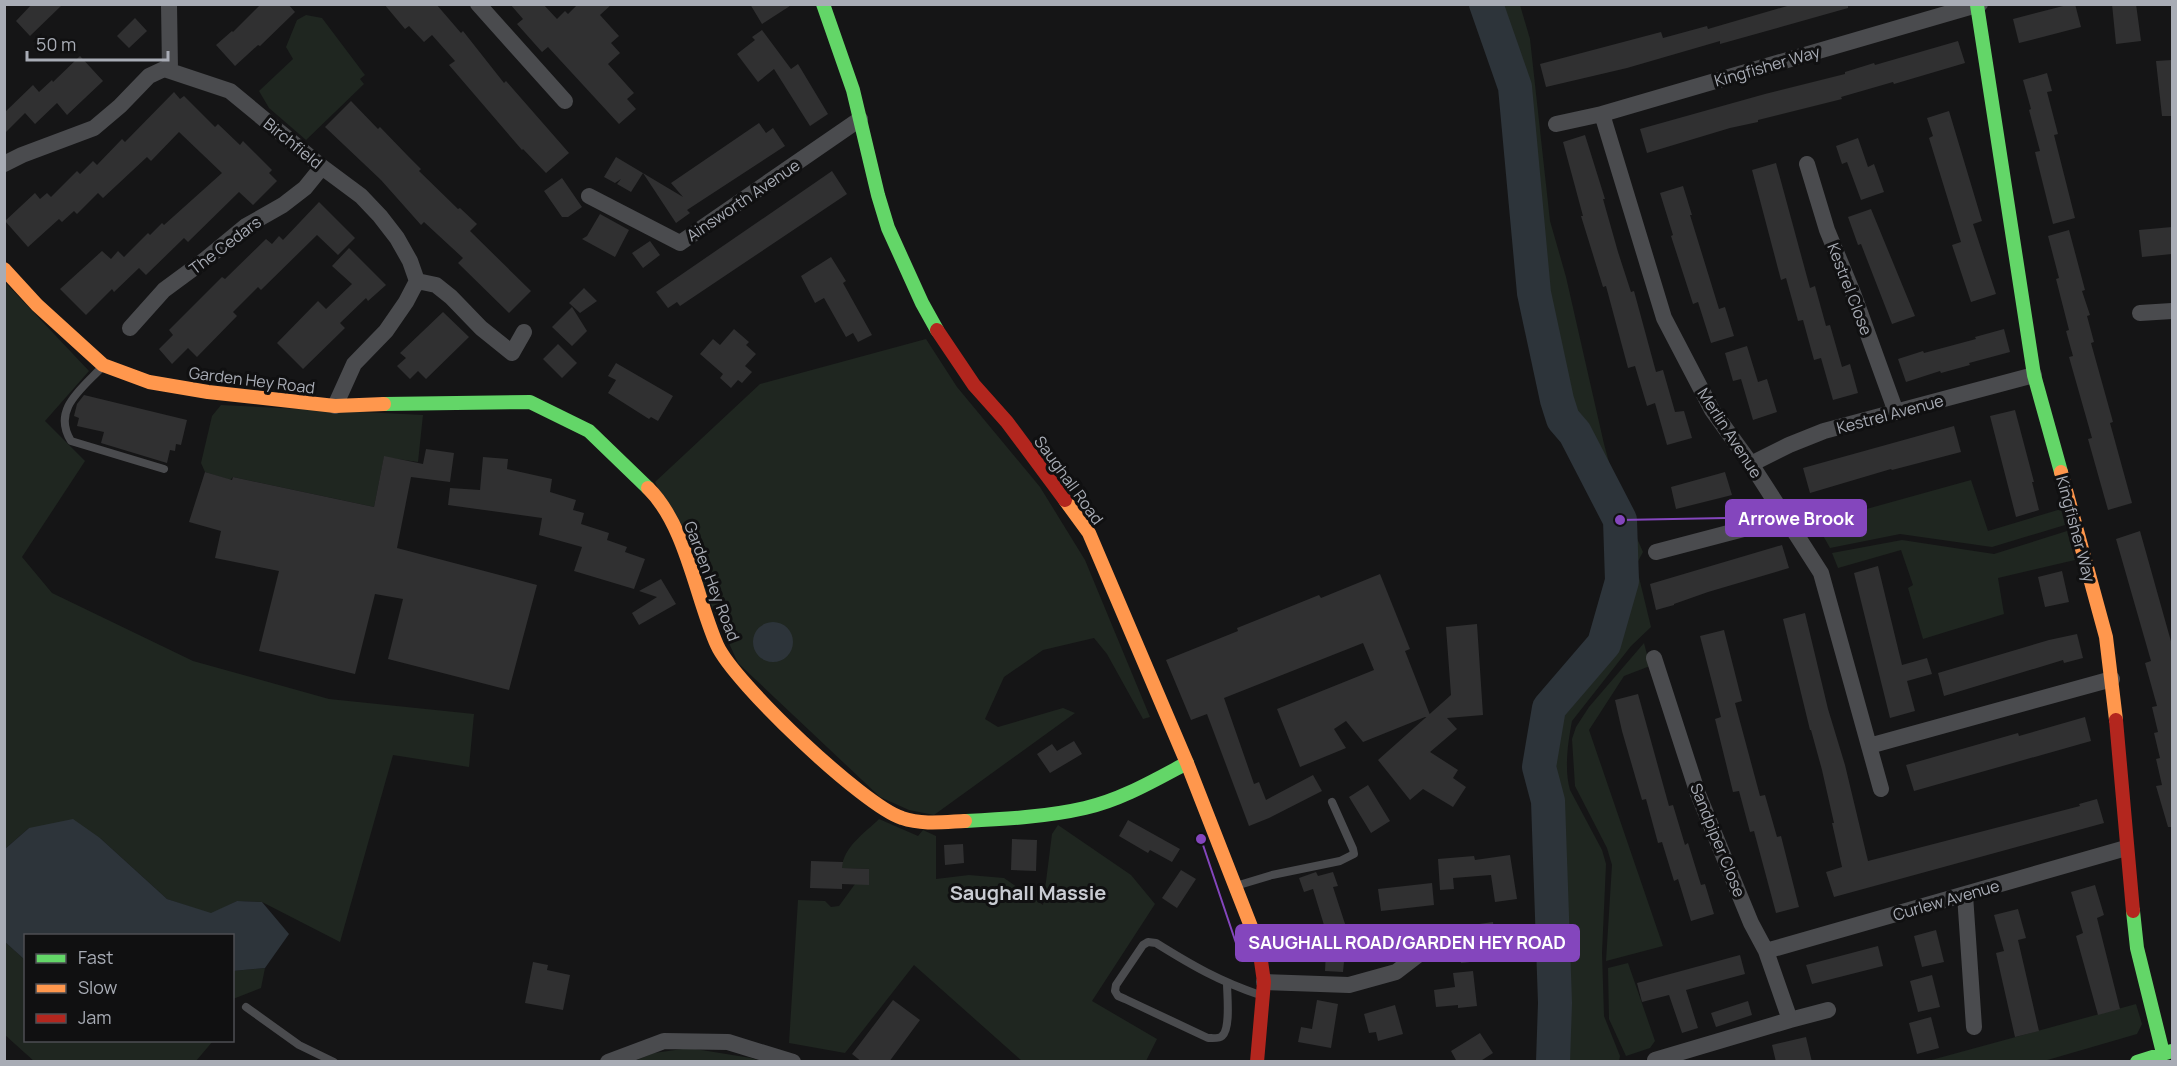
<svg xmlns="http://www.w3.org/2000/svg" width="2177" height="1066" font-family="Manrope,sans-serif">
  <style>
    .green { fill: #1f2620 }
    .water { fill: #2d343a }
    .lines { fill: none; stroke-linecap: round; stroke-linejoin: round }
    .river { stroke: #2d343a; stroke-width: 34 }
    .building { fill: #303031 }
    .lane { stroke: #4a4b4e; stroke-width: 8 }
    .street { stroke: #4a4b4e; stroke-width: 16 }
    .fast { stroke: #63d668; stroke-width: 14 }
    .slow { stroke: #ff974d; stroke-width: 14 }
    .jam { stroke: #b3261e; stroke-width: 14 }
    .labels { text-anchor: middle; stroke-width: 6; stroke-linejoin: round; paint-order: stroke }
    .street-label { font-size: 16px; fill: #a8acb5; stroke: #101011 }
    .quarter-label { font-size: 20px; font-weight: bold; fill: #c8cbd2; stroke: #101011 }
    .leader { fill: none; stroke: #8446bd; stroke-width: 2 }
    .callout-dot { fill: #8446bd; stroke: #101011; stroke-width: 2 }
    .callout { fill: #8446bd; stroke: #8446bd; stroke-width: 2 }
    .callout-label { font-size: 18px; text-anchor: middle; font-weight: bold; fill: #fff }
  </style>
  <rect width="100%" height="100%" fill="#151516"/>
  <path class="green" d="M 1486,5 L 1520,5 L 1530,39 L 1550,221 L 1566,277 L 1604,444 L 1618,495 L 1643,552 L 1636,565 L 1651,627 L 1631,646 L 1572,721 C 1568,742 1564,769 1570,790 L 1602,850 L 1606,864 L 1602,953 L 1604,1016 L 1620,1056 L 1619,1061 L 1567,1061 L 1569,1021 L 1551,778 L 1550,731 L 1562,704 L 1593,672 L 1617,630 L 1627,586 L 1620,519 L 1575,433 L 1563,419 L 1534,293 L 1515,87 Z
    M 306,15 L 322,18 L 365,75 L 360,79 L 364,84 L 306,140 L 269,108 L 259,91 L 293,59 L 286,47 L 297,20 Z
    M 4,281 L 89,371 L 45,421 L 85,461 L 22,557 L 52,593 L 193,661 L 329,699 L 474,714 L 469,767 L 393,755 L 340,942 L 262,902 L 237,901 L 211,914 L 167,899 L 100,838 L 29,828 L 5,849 Z
    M 926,339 L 957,387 L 1040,487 L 1085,560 L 1150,717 L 1143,719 L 1107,654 L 1094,638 L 1043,650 L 1004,677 L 985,719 L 998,727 L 1063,708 L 1075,713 L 934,815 L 909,810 L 880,797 L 738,663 L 655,482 L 760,384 Z
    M 221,405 L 423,415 L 418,462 L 384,457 L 374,507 L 233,477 L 230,480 L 205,472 L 201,463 L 212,416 Z
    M 1971,480 L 1988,531 L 2061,509 L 2065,525 L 1992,547 L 1900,534 L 1830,548 L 1816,523 Z
    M 2067,531 L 2075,560 L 1998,578 L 2004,614 L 1923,639 L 1908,588 L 1913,585 L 1901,550 L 1838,568 L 1832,553 L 1902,540 L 1994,554 Z
    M 1644,643 L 1650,666 L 1624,676 L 1589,730 L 1663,946 L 1606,961 L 1612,865 L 1607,848 L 1575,786 L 1572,739 L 1576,727 L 1589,707 Z
    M 879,819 L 918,836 L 923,830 L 936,836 L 936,879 L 969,875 L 1004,878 L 1043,905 L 1052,834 L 1058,825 L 1131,875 L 1155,904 L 1092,1001 L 1157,1039 L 1146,1061 L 1022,1061 L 914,965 L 845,1053 L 789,1043 L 798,900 L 825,901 L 831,907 L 839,906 L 855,884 L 869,884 L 869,869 L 842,868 C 843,847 865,833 879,819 Z
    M 5,942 L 25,960 L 26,1040 L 213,1041 L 196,1061 L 35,1062 L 5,1035 Z
    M 1628,963 L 1655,1041 L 1650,1048 L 1626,1056 L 1609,1019 L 1608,968 Z
    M 265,968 L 261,988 L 233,999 L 233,971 Z
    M 2136,1004 L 2142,1024 L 2137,1034 L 2044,1061 L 1924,1062 Z
    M 689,1048 L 751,1058 L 760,1061 L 632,1062 L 654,1053 Z"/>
  <path class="water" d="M753 642a20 20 0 1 1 40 0a20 20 0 1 1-40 0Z
    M 73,819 L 100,838 L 167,899 L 211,913 L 237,901 L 262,902 L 289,934 L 265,968 L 233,971 L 232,936 L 26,936 L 25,960 L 5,942 L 5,849 L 29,828 Z"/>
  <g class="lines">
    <path class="river" d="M 1486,4 L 1515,87 L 1534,293 L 1557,400 L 1563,419 L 1575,433 L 1620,520 L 1622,581 L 1604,644 L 1549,708 L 1539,767 L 1548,801 L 1555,1003 L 1553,1062"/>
  </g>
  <path class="building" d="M 32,4 L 63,4 L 30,36 L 16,21 Z
    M 261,4 L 288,4 L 295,12 L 260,46 L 258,45 L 235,66 L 216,45 L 232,31 L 233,32 Z
    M 384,4 L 436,4 L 461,33 L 463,31 L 504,83 L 506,81 L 569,153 L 546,173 L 523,149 L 522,150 L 449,65 L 455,61 L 432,35 L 424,42 L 409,26 L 405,29 Z
    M 510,4 L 543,4 L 557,19 L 565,11 L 568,14 L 578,4 L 612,4 L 600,15 L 619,36 L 611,43 L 620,53 L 608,64 L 634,93 L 627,99 L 636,109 L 619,124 L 548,47 L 542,52 L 517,24 L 523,19 Z
    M 750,4 L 793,4 L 762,24 Z
    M 1794,4 L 1848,4 L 1848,8 L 1720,44 L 1720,41 L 1627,68 L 1546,87 L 1540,64 L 1661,32 L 1663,38 L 1707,26 L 1708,29 Z
    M 2071,4 L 2075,4 L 2081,27 L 2019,43 L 2013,19 Z
    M 2112,4 L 2136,4 L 2141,41 L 2116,44 Z
    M 135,18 L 147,31 L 129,48 L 117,36 Z
    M 762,30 L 791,69 L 798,64 L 828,114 L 810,126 L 774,69 L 758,82 L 737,54 L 755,40 L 752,37 Z
    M 1958,41 L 1965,63 L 1894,84 L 1893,82 L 1841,97 L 1842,99 L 1758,120 L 1758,122 L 1730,128 L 1647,153 L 1640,129 L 1765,94 L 1845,74 L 1845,72 L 1874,63 L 1875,65 Z
    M 80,56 L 103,81 L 67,115 L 57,103 L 35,124 L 25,113 L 4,134 L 4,113 L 33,85 L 39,92 L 52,80 L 53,82 Z
    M 2172,60 L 2172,116 L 2162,116 L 2156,61 Z
    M 2047,73 L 2052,91 L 2047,92 L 2058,134 L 2054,135 L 2075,218 L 2053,224 L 2035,152 L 2040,151 L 2029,110 L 2031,109 L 2023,80 Z
    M 174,92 L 180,99 L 184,96 L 215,127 L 218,124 L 240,145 L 243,141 L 272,170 L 269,173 L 277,181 L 253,205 L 239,192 L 188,242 L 184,238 L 146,275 L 139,268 L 114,292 L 112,289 L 86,315 L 60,289 L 102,251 L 111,259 L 118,251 L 124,257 L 148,233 L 150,235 L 162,223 L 164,225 L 222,173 L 179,132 L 151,161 L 147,157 L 103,198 L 98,193 L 77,214 L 74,211 L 62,222 L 59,219 L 28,247 L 5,221 L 35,193 L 40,199 L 47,193 L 51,197 L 77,171 L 80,174 L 93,161 L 97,165 L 122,139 L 125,142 Z
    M 351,101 L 378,129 L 380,127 L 407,155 L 421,169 L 419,171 L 458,209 L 460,208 L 477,224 L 470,231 L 531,291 L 509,313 L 458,263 L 463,258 L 424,222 L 421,225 L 381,180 L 325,127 Z
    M 1949,111 L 1982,221 L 1973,224 L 1996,294 L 1971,302 L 1952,245 L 1961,242 L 1929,138 L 1933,136 L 1927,118 Z
    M 759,123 L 766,133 L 773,128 L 785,146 L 687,210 L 690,213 L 676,223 L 643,173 L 631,192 L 617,184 L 621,179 L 615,183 L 604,177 L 616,157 L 683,197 L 671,183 Z
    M 1585,135 L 1605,199 L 1603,199 L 1618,252 L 1631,292 L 1634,291 L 1656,372 L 1663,370 L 1675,412 L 1684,411 L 1692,438 L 1667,445 L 1655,403 L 1647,406 L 1635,366 L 1628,368 L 1606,286 L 1603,287 L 1581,216 L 1583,216 L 1563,142 Z
    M 1858,138 L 1868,167 L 1874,164 L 1884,192 L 1861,200 L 1847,162 L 1842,164 L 1836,146 Z
    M 1776,163 L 1810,288 L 1815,286 L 1826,326 L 1830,325 L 1842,367 L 1850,364 L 1858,393 L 1833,400 L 1821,358 L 1814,360 L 1803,320 L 1798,321 L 1786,278 L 1781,280 L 1752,170 Z
    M 832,171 L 847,194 L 680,306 L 677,302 L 668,308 L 656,292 Z
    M 562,178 L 582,207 L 568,217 L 562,217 L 544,191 Z
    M 1683,186 L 1692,215 L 1690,215 L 1719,309 L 1725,307 L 1734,336 L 1711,343 L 1698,302 L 1693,304 L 1671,236 L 1673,235 L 1660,193 Z
    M 319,202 L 355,238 L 338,255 L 317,235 L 261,290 L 258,287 L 233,312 L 237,316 L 197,357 L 188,348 L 172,364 L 159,349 L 173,335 L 169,330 L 222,277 L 225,279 L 266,239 L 272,244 L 279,236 L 283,240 Z
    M 1871,209 L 1915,316 L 1892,324 L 1861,244 L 1858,245 L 1848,217 Z
    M 600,214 L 629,230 L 615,257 L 582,239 L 587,236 Z
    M 2172,227 L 2172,254 L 2142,257 L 2139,230 Z
    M 2069,230 L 2085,290 L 2082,291 L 2090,315 L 2087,316 L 2094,342 L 2091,343 L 2113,422 L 2110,423 L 2132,503 L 2108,510 L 2088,439 L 2092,438 L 2069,357 L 2073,356 L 2066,331 L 2069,330 L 2056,279 L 2059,278 L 2048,236 Z
    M 650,241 L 660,255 L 643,268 L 632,253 Z
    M 349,248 L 386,285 L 368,301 L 366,298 L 340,323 L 345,328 L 303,369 L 277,343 L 318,301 L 326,309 L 352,284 L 332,266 Z
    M 831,257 L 846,281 L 843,283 L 872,335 L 858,342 L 853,333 L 846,337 L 824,298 L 815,303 L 801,276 Z
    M 584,288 L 597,301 L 580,313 L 569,303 Z
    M 572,307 L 587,331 L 572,346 L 552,327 Z
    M 443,312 L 469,337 L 426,379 L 418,371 L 410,379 L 397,366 L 406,358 L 400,353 Z
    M 734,329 L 749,342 L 746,345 L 756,354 L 745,366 L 752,372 L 742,383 L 738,380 L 731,388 L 720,378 L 723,374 L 700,354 L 713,339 L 720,345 Z
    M 2004,329 L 2010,352 L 1969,363 L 1970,365 L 1941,373 L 1940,371 L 1906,382 L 1898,359 L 1923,351 L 1924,353 L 1976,339 L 1975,337 Z
    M 558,344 L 577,363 L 562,378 L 543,359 Z
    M 1747,346 L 1758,382 L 1767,379 L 1777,412 L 1753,420 L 1741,379 L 1733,381 L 1725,353 Z
    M 616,363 L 673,396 L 658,421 L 651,417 L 649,419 L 608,393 L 616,380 L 608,376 Z
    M 84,395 L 187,420 L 181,445 L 176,444 L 175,451 L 170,450 L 167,463 L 101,443 L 104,432 L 77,426 L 79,418 L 74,416 L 77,404 Z
    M 2015,410 L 2034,482 L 2032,482 L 2039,510 L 2016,517 L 1990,416 Z
    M 1954,426 L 1961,452 L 1892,470 L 1891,469 L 1810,493 L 1803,468 Z
    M 426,449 L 454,453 L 450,482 L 411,477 L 397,548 L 537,585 L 509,690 L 388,659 L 403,599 L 375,594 L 355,674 L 259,651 L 279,571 L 215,558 L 221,531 L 189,522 L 205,472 L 232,480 L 233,477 L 374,507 L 384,456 L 423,464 Z
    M 483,457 L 508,459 L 507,469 L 552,479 L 550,492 L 576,500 L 573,510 L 584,513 L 581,524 L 609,533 L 607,540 L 627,547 L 625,552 L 645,559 L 634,589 L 574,571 L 582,547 L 539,535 L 542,518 L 448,505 L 450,488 L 480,490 Z
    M 1725,472 L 1732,495 L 1676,509 L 1671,487 Z
    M 2140,531 L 2172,645 L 2172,827 L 2168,827 L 2156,786 L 2162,785 L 2156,759 L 2160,758 L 2154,733 L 2158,732 L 2152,707 L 2157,706 L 2145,663 L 2151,661 L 2116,539 Z
    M 1782,545 L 1789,568 L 1708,592 L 1674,604 L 1674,605 L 1656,610 L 1650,584 Z
    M 1878,566 L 1902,665 L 1927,658 L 1932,674 L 1907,681 L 1915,711 L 1890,718 L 1854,573 Z
    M 2062,571 L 2069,602 L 2045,607 L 2038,577 Z
    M 1380,574 L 1410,649 L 1405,651 L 1430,715 L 1363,742 L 1346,721 L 1334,729 L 1346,748 L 1300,767 L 1277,709 L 1374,670 L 1363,643 L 1224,698 L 1254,784 L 1259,782 L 1266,800 L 1313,775 L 1322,791 L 1269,818 L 1249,826 L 1207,714 L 1191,720 L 1166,660 L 1238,631 L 1237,628 L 1319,595 L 1321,598 Z
    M 661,579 L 676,604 L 639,625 L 632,613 L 657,597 L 639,591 Z
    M 1805,613 L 1828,709 L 1845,765 L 1868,861 L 2080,806 L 2079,804 L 2097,799 L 2104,823 L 1834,897 L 1826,872 L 1842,867 L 1832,823 L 1834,823 L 1822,770 L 1811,730 L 1810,730 L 1783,619 Z
    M 1477,624 L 1483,715 L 1447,718 L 1457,729 L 1430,752 L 1458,770 L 1453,778 L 1466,787 L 1453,807 L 1423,789 L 1410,800 L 1378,760 L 1451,695 L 1446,627 Z
    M 1724,630 L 1742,701 L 1735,703 L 1760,796 L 1765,795 L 1777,837 L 1781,836 L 1799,907 L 1776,913 L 1754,831 L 1750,832 L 1739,791 L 1733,792 L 1715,719 L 1721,717 L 1700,636 Z
    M 2077,634 L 2083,658 L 2064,663 L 2063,660 L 1944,696 L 1938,673 L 2049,640 Z
    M 1638,694 L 1669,806 L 1673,805 L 1685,845 L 1688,843 L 1701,885 L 1705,884 L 1714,914 L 1691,921 L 1678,879 L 1674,881 L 1662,842 L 1658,843 L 1646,799 L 1642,800 L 1622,731 L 1615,700 Z
    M 2085,717 L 2091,741 L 1914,791 L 1906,765 L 2018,733 L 2019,736 Z
    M 1074,741 L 1082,754 L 1050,773 L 1037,754 L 1052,744 L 1057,751 Z
    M 1368,785 L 1390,821 L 1371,833 L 1349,797 Z
    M 1128,820 L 1180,849 L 1172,862 L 1150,850 L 1148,853 L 1119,836 Z
    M 1012,839 L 1037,840 L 1036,871 L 1011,870 Z
    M 963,844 L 964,863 L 945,865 L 944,845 Z
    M 1510,855 L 1517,899 L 1495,902 L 1491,875 L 1453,878 L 1454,889 L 1440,890 L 1438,859 L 1474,856 L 1475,860 Z
    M 811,861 L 843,862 L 842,868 L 869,869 L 869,885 L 842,884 L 842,889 L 810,888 Z
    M 1181,870 L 1196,879 L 1177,908 L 1162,898 Z
    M 1316,872 L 1318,876 L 1333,872 L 1338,886 L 1333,887 L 1347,930 L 1343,972 L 1325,971 L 1326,951 L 1300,950 L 1301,933 L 1327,935 L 1313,889 L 1304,892 L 1299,878 Z
    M 1432,883 L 1434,905 L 1381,911 L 1378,889 Z
    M 2095,885 L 2104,915 L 2097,918 L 2120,1009 L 2098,1015 L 2076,936 L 2083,933 L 2071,892 Z
    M 2018,909 L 2026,938 L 2018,940 L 2039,1031 L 2015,1037 L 1996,953 L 2004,951 L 1994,915 Z
    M 1493,922 L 1496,945 L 1505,944 L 1506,958 L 1461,963 L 1459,947 L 1468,946 L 1465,926 Z
    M 1936,930 L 1944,962 L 1922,967 L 1914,936 Z
    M 1878,946 L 1883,966 L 1812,984 L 1806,965 Z
    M 1740,955 L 1745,974 L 1686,990 L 1698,1028 L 1682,1033 L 1669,995 L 1642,1002 L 1637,983 Z
    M 533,962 L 548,965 L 547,970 L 570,975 L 563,1010 L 525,1003 Z
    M 1473,971 L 1477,1006 L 1458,1008 L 1458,1005 L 1436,1007 L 1434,990 L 1455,987 L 1453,973 Z
    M 1932,975 L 1940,1007 L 1918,1012 L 1910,981 Z
    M 893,1000 L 920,1020 L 889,1062 L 862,1062 L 852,1054 Z
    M 1317,1000 L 1338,1004 L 1331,1048 L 1298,1042 L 1301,1027 L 1312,1029 Z
    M 1748,1001 L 1752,1015 L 1716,1027 L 1711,1013 Z
    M 1395,1005 L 1403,1034 L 1378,1041 L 1376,1032 L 1369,1033 L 1364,1014 Z
    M 1931,1017 L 1939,1048 L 1917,1054 L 1909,1023 Z
    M 1480,1033 L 1493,1053 L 1479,1062 L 1457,1062 L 1451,1051 Z
    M 1806,1037 L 1812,1062 L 1776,1062 L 1772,1045 Z"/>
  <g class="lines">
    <path class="lane" d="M 103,366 C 83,388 51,409 71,441 L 164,469
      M 1239,885 L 1272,875 L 1340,861 L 1354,854 L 1353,849 L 1332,802
      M 1227,983 C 1227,995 1231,1029 1222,1036 C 1219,1039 1213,1038 1208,1038 L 1125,999 L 1118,996 L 1115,991 L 1116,985 L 1143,945 L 1148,942 L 1156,943 C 1193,966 1219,981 1260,995
      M 246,1007 L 299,1045 L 334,1062"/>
    <path class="street" d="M 169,4 L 170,70
      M 478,4 L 565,101
      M 1602,114 L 1664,318 L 1712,410 L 1751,464 L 1821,573 L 1881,789
      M 1556,124 L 1602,114 L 1980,4
      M 4,164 L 22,155 L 94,128 L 120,106 L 149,76 L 164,69 L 230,91 L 322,167 L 361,196 L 380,216 L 397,238 L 410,261 L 417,281 L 406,302 L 386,331 L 354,364 L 335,406
      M 1807,164 L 1827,230 L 1853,293 L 1896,412
      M 589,196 L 680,243 L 860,119
      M 417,281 L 436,285 L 451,297 L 481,328 L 512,353 L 524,332
      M 2140,313 L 2172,311
      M 130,328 L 164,290 L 206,259 L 246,226 L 283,205 L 305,188 L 322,167
      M 1751,464 L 1789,445 L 1824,431 L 2034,375
      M 1656,552 L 1755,526 L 1781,511
      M 1654,658 L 1698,794 L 1751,923 L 1766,951 L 1790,1020 L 1655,1060
      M 1869,746 L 2112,679
      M 1965,895 L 1974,1027
      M 1766,951 L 2126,848
      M 1264,982 L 1349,985 L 1396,972 L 1439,939
      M 1790,1020 L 1828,1010
      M 608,1062 L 664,1041 L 728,1042 L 793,1062"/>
    <path class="fast" d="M 823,4 L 853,90 L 878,195 L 888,228 L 922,303 L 937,330
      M 1977,5 L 2034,375 L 2061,472
      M 384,404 L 530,402 L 589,431 L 648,488
      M 965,821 C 1005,819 1046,817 1085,808 C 1121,800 1155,780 1187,763
      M 2133,911 L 2137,948 L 2163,1053
      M 2137,1062 L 2172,1051"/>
    <path class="slow" d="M 4,269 L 37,305 L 103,365 L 149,382 L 208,392 L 335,406 L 384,404
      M 2061,472 L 2106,637 L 2116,720
      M 648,488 C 686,525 696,598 717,645 C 734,683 864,806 902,818 C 922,825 944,822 965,821
      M 1065,500 L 1089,533 L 1187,763 L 1259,947"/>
    <path class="jam" d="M 937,330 L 974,385 L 1007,422 L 1065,500
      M 2116,720 L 2133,911
      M 1257,1062 L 1264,982 L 1259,947"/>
  </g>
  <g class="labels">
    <g class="street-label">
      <text transform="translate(1767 66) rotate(-16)" y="6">Kingfisher Way</text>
      <text transform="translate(293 143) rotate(39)" y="6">Birchfield</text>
      <text transform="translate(743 200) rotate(-34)" y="6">Ainsworth Avenue</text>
      <text transform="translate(225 245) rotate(-37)" y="6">The Cedars</text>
      <text transform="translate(1850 289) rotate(69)" y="6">Kestrel Close</text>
      <text transform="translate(252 380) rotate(7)" y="6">Garden Hey Road</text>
      <text transform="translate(1890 414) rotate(-15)" y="6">Kestrel Avenue</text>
      <text transform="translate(1730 433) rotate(57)" y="6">Merlin Avenue</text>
      <text transform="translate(1069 480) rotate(54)" y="6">Saughall Road</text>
      <text transform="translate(2076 529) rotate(75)" y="6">Kingfisher Way</text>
      <text transform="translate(712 581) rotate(69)" y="6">Garden Hey Road</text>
      <text transform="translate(1718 840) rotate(68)" y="6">Sandpiper Close</text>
      <text transform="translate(1946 900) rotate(-16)" y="6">Curlew Avenue</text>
    </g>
    <g class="quarter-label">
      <text x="1028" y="900">Saughall Massie</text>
    </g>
  </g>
  <path class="leader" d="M1620 520L1726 518M1201 839L1236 943"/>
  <g class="callout-dot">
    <circle cx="1620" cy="520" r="6"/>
    <circle cx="1201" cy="839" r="6"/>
  </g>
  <g class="callout">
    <rect x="1726" y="500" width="140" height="36" rx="6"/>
    <rect x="1236" y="925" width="343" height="36" rx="6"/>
  </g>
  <g class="callout-label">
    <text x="1796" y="525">Arrowe Brook</text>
    <text x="1407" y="949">SAUGHALL ROAD/GARDEN HEY ROAD</text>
  </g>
  <rect width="2177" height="1066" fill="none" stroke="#a8acb5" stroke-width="12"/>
  <rect x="24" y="934" width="210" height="108" fill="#101011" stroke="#4d4e53" stroke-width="1.5"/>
  <rect x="36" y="954" width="30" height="9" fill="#63d668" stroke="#4d4e53" stroke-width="1.5"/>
  <text x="78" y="964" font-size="18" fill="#a8acb5">Fast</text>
  <rect x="36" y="984" width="30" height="9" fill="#ff974d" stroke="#4d4e53" stroke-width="1.5"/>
  <text x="78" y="994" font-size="18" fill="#a8acb5">Slow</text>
  <rect x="36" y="1014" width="30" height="9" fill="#b3261e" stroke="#4d4e53" stroke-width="1.5"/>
  <text x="78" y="1024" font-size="18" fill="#a8acb5">Jam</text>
  <path d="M27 51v9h141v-9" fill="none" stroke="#a8acb5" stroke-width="3"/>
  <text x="36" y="51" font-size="18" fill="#a8acb5" stroke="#101011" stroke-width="4.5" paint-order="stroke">50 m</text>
</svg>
